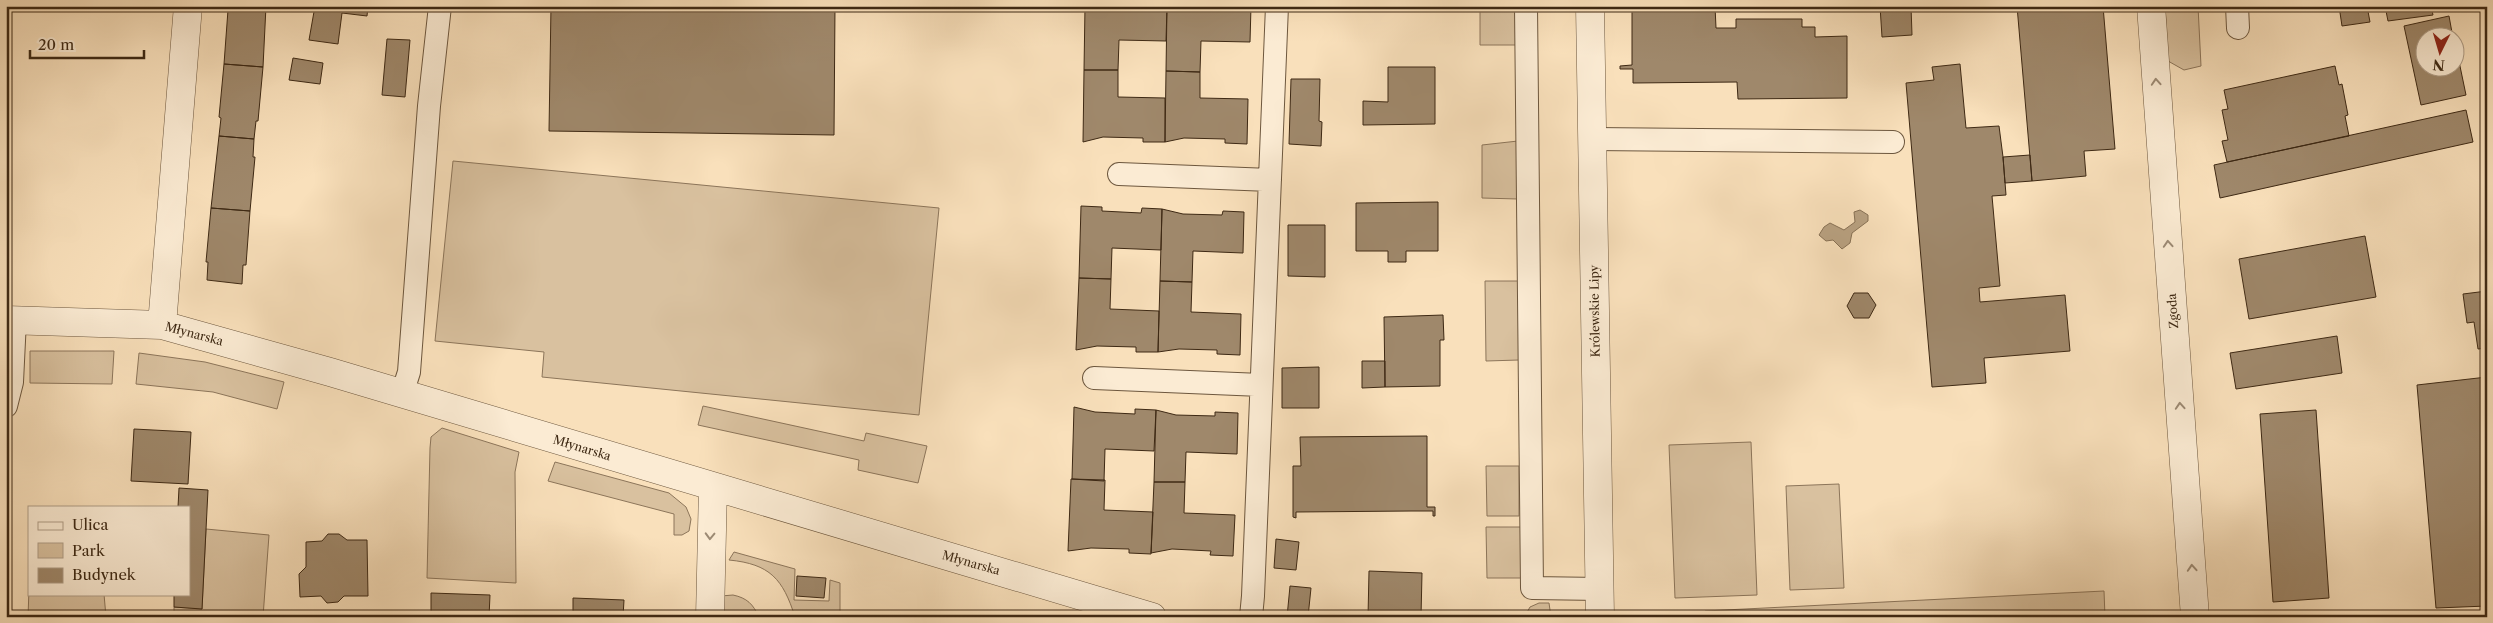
<svg xmlns="http://www.w3.org/2000/svg" width="2493" height="623" font-family="'Libre Caslon Text',serif">
  <style>
    .green { fill: #d9c19f; stroke: #8c755a }
    .water { fill: #b9a282; stroke: #887256 }
    .building { fill: #9f886b; stroke: #3e2914 }
    .lines { fill: none; stroke-linecap: round; stroke-linejoin: round }
    .service-casing { stroke: #6d573e; stroke-width: 24 }
    .minor-casing { stroke: #6d573e; stroke-width: 29 }
    .service { stroke: #fbebd3; stroke-width: 22 }
    .minor { stroke: #fbebd3; stroke-width: 28 }
    .oneway { stroke: #9c8a74 }
    .labels { text-anchor: middle; stroke-width: 5; stroke-linejoin: round; paint-order: stroke }
    .street-label { font-size: 12px; fill: #3e2914; stroke: #fbebd3 }
  </style>
  <rect width="100%" height="100%" fill="#f9e0bb"/>
  <filter id="stains"><feTurbulence type="fractalNoise" baseFrequency=".004" numOctaves="4"/><feColorMatrix values="0 0 0 0 .2 0 0 0 0 .09 0 0 0 0 .02 0 0 0 .5 -.17"/></filter>
  <radialGradient id="worn" r=".72"><stop offset=".6" stop-color="#630" stop-opacity="0"/><stop offset="1" stop-color="#630" stop-opacity=".3"/></radialGradient>
  <path class="green" d="M 2165,6 L 2198,6 L 2201,66 L 2184,70 L 2168,61 Z
    M 1480,7 L 1517,7 L 1517,45 L 1480,45 Z
    M 1518,141 L 1518,199 L 1482,198 L 1482,145 Z
    M 453,161 L 939,208 L 919,415 L 542,377 L 544,352 L 435,341 Z
    M 1485,281 L 1519,281 L 1519,360 L 1486,361 Z
    M 30,351 L 114,351 L 112,384 L 30,383 Z
    M 139,353 L 205,362 L 284,382 L 277,409 L 213,392 L 136,384 Z
    M 703,406 L 864,441 L 866,433 L 927,446 L 918,483 L 858,470 L 859,460 L 698,425 Z
    M 442,428 L 519,452 L 515,472 L 516,583 L 427,578 L 430,448 L 431,437 Z
    M 1751,442 L 1757,595 L 1675,598 L 1669,445 Z
    M 555,462 L 669,493 L 686,507 L 691,519 L 689,531 L 682,535 L 674,535 L 674,514 L 548,481 Z
    M 1486,466 L 1519,466 L 1519,516 L 1487,516 Z
    M 1839,484 L 1844,588 L 1790,590 L 1786,486 Z
    M 1486,527 L 1523,527 L 1522,578 L 1487,578 Z
    M 206,529 L 269,535 L 263,617 L 174,617 L 174,607 L 202,609 Z
    M 734,552 L 795,569 L 794,600 L 829,601 L 830,580 L 840,583 L 840,617 L 795,617 C 783,579 770,564 729,560 Z
    M 29,589 L 29,594 L 104,594 L 106,617 L 28,617 Z
    M 2104,591 L 2105,617 L 1706,617 L 1705,611 Z
    M 733,595 C 747,598 753,604 759,617 L 721,617 L 721,596 Z
    M 1539,603 L 1549,603 L 1551,617 L 1487,617 L 1487,615 L 1526,614 L 1530,607 Z"/>
  <path class="water" d="M 1860,210 L 1868,215 L 1868,221 L 1852,233 L 1850,243 L 1842,249 L 1833,240 L 1826,241 L 1819,235 L 1824,227 L 1830,223 L 1844,230 L 1855,222 L 1854,212 Z"/>
  <path class="building" d="M 231,6 L 266,6 L 263,67 L 224,64 L 228,10 L 230,10 Z
    M 315,6 L 368,6 L 367,16 L 342,13 L 338,44 L 309,40 Z
    M 551,6 L 835,6 L 834,135 L 549,131 Z
    M 1085,6 L 1167,6 L 1166,41 L 1119,40 L 1118,70 L 1084,70 Z
    M 1167,6 L 1251,6 L 1250,42 L 1201,41 L 1200,72 L 1166,71 Z
    M 1632,6 L 1715,6 L 1716,28 L 1736,28 L 1736,19 L 1802,19 L 1802,27 L 1815,27 L 1815,37 L 1847,36 L 1847,98 L 1738,99 L 1737,82 L 1633,83 L 1633,69 L 1620,69 L 1620,66 L 1632,65 Z
    M 1880,6 L 1911,6 L 1912,35 L 1882,37 Z
    M 2017,6 L 2103,6 L 2115,149 L 2084,151 L 2086,176 L 2032,181 Z
    M 2339,6 L 2367,6 L 2370,22 L 2342,26 Z
    M 2385,6 L 2431,6 L 2433,15 L 2388,21 Z
    M 2449,16 L 2453,38 L 2426,38 L 2426,68 L 2456,68 L 2456,47 L 2466,95 L 2421,105 L 2404,26 Z
    M 387,39 L 410,40 L 405,97 L 382,95 Z
    M 293,58 L 323,63 L 320,84 L 289,80 Z
    M 224,64 L 263,67 L 258,121 L 256,121 L 254,139 L 219,136 L 221,118 L 219,117 Z
    M 1960,64 L 1966,128 L 1999,126 L 2003,157 L 2006,195 L 1992,196 L 2000,286 L 1979,288 L 1980,302 L 2065,295 L 2070,351 L 1984,358 L 1986,383 L 1932,387 L 1906,83 L 1934,80 L 1932,67 Z
    M 2335,66 L 2339,85 L 2342,84 L 2348,115 L 2345,116 L 2349,136 L 2227,162 L 2222,141 L 2228,140 L 2222,110 L 2228,109 L 2224,90 Z
    M 1388,67 L 1435,67 L 1435,124 L 1363,125 L 1363,101 L 1388,102 Z
    M 1084,70 L 1118,70 L 1118,97 L 1165,98 L 1165,142 L 1143,142 L 1143,138 L 1103,137 L 1083,142 Z
    M 1166,71 L 1200,72 L 1200,98 L 1248,99 L 1247,144 L 1225,143 L 1225,139 L 1184,138 L 1165,142 Z
    M 1291,79 L 1320,79 L 1319,121 L 1322,122 L 1321,146 L 1289,144 Z
    M 2466,110 L 2473,142 L 2220,198 L 2214,165 Z
    M 219,136 L 254,139 L 253,157 L 255,157 L 250,211 L 211,208 Z
    M 2030,155 L 2032,181 L 2005,183 L 2003,157 Z
    M 1438,202 L 1438,251 L 1406,251 L 1406,262 L 1388,262 L 1388,251 L 1356,251 L 1356,203 Z
    M 1081,206 L 1102,207 L 1102,211 L 1141,213 L 1142,208 L 1162,209 L 1161,250 L 1112,248 L 1111,279 L 1079,278 Z
    M 211,208 L 250,211 L 246,265 L 243,265 L 242,284 L 207,280 L 208,262 L 206,262 Z
    M 1162,209 L 1183,214 L 1222,215 L 1223,211 L 1244,212 L 1243,253 L 1193,251 L 1192,282 L 1160,281 Z
    M 1288,225 L 1325,225 L 1325,277 L 1288,276 Z
    M 2365,236 L 2376,297 L 2249,319 L 2239,259 Z
    M 1079,278 L 1111,279 L 1110,309 L 1159,311 L 1158,352 L 1136,352 L 1136,347 L 1097,346 L 1076,350 Z
    M 1160,281 L 1192,282 L 1191,312 L 1241,314 L 1240,355 L 1217,354 L 1217,350 L 1179,349 L 1158,352 Z
    M 2487,291 L 2487,348 L 2478,349 L 2474,322 L 2467,323 L 2463,294 Z
    M 1854,293 L 1868,293 L 1876,305 L 1869,318 L 1854,318 L 1847,306 Z
    M 1443,315 L 1444,340 L 1440,340 L 1440,386 L 1385,387 L 1384,317 Z
    M 2337,336 L 2342,373 L 2236,389 L 2230,353 Z
    M 1362,361 L 1385,361 L 1385,387 L 1362,388 Z
    M 1319,367 L 1319,408 L 1282,408 L 1282,368 Z
    M 2487,377 L 2487,606 L 2436,608 L 2417,385 Z
    M 1074,407 L 1095,412 L 1135,414 L 1135,409 L 1156,410 L 1154,451 L 1105,449 L 1104,481 L 1072,479 Z
    M 1156,410 L 1176,415 L 1215,416 L 1215,412 L 1238,413 L 1237,454 L 1186,452 L 1185,482 L 1154,482 Z
    M 2316,410 L 2329,598 L 2273,602 L 2260,414 Z
    M 134,429 L 191,432 L 188,484 L 131,481 Z
    M 1427,436 L 1427,507 L 1435,507 L 1435,516 L 1433,516 L 1433,511 L 1411,511 L 1296,512 L 1296,518 L 1293,517 L 1293,466 L 1301,466 L 1300,437 Z
    M 1071,479 L 1105,480 L 1104,510 L 1153,512 L 1151,554 L 1129,553 L 1129,549 L 1091,548 L 1068,551 Z
    M 10,481 L 10,617 L 6,617 L 6,482 Z
    M 1154,482 L 1185,482 L 1184,513 L 1235,515 L 1233,556 L 1210,555 L 1211,551 L 1172,549 L 1151,553 Z
    M 179,488 L 208,490 L 202,609 L 174,607 L 174,594 L 189,594 L 189,507 L 178,507 Z
    M 328,534 L 339,534 L 347,540 L 367,540 L 368,596 L 344,596 L 338,602 L 327,603 L 321,596 L 300,597 L 299,574 L 306,567 L 306,542 L 322,541 Z
    M 1276,539 L 1299,542 L 1296,570 L 1274,568 Z
    M 1369,571 L 1422,573 L 1421,617 L 1368,617 Z
    M 797,576 L 826,578 L 824,598 L 796,596 Z
    M 1290,586 L 1311,588 L 1308,617 L 1287,617 Z
    M 431,593 L 490,595 L 489,617 L 431,617 Z
    M 573,598 L 624,600 L 623,617 L 573,617 Z
    M 926,614 L 926,617 L 869,617 L 869,615 Z"/>
  <g class="lines">
    <g class="service-casing">
      <path id="service" d="M 1526,6 L 1532,588 L 1600,589
        M 2237,6 L 2238,28
        M 1593,139 L 1893,142
        M 1119,174 L 1270,180
        M 1094,378 L 1261,385
        M 402,394 L 409,372 L 429,106 L 440,6
        M 6,406 L 12,382 L 15,320
        M 1251,617 L 1253,596 L 1277,6"/>
    </g>
    <g class="minor-casing">
      <path id="minor" d="M 1590,6 L 1600,617
        M 2151,6 L 2195,617
        M 6,320 L 162,325 L 330,372 L 1152,617
        M 162,325 L 188,6
        M 710,617 L 713,487"/>
    </g>
    <use href="#service" class="service"/>
    <use href="#minor" class="minor"/>
  </g>
  <defs><path id="oneway-chevron" d="M-2-3.5L2.5 0L-2 3.5" fill="none" stroke-width="1.6" stroke-linecap="round" stroke-linejoin="round" transform="scale(1.25)"/></defs>
  <g class="oneway">
    <use href="#oneway-chevron" transform="translate(2156 82) rotate(-94)"/>
    <use href="#oneway-chevron" transform="translate(2168 244) rotate(-94)"/>
    <use href="#oneway-chevron" transform="translate(2180 406) rotate(-94)"/>
    <use href="#oneway-chevron" transform="translate(710 536) rotate(92)"/>
    <use href="#oneway-chevron" transform="translate(2192 568) rotate(-94)"/>
  </g>
  <g class="labels">
    <g class="street-label">
      <text transform="translate(1595 311) rotate(-91)" y="4">Królewskie Lipy</text>
      <text transform="translate(2173 311) rotate(-94)" y="4">Zgoda</text>
      <text transform="translate(194 334) rotate(15)" y="4">Młynarska</text>
      <text transform="translate(582 448) rotate(17)" y="4">Młynarska</text>
      <text transform="translate(971 563) rotate(16)" y="4">Młynarska</text>
    </g>
  </g>
  <rect width="2493" height="623" fill="none" stroke="#f9e0bb" stroke-width="25"/>
  <rect x="8" y="8" width="2478" height="608" fill="none" stroke="#3e2914" stroke-width="2.5"/>
  <rect x="12" y="12" width="2468" height="598" fill="none" stroke="#3e2914"/>
  <rect x="28" y="506" width="162" height="90" fill="#fbebd3" stroke="#af9d87"/>
  <rect x="38" y="522" width="25" height="8" fill="#fbebd3" stroke="#af9d87"/>
  <text x="72" y="530" font-size="15" fill="#3e2914">Ulica</text>
  <rect x="38" y="543" width="25" height="15" fill="#d9c19f" stroke="#af9d87"/>
  <text x="72" y="556" font-size="15" fill="#3e2914">Park</text>
  <rect x="38" y="568" width="25" height="15" fill="#9f886b" stroke="#af9d87"/>
  <text x="72" y="580" font-size="15" fill="#3e2914">Budynek</text>
  <g transform="translate(2440 52) rotate(185)"><circle r="24" fill="#fbebd3" stroke="#af9d87"/>
  <path d="M0-4L9 19L0 12L-9 19Z" fill="#8f2418"/>
  <text y="-8" font-size="14" font-weight="bold" text-anchor="middle" fill="#3e2914">N</text>
  </g>
  <path d="M30 50v8h114v-8" fill="none" stroke="#3e2914" stroke-width="2.5"/>
  <text x="38" y="50" font-size="15" fill="#3e2914" stroke="#fbebd3" stroke-width="4" paint-order="stroke">20 m</text>
  <rect width="100%" height="100%" filter="url(#stains)"/>
  <rect width="100%" height="100%" fill="url(#worn)"/>
</svg>
